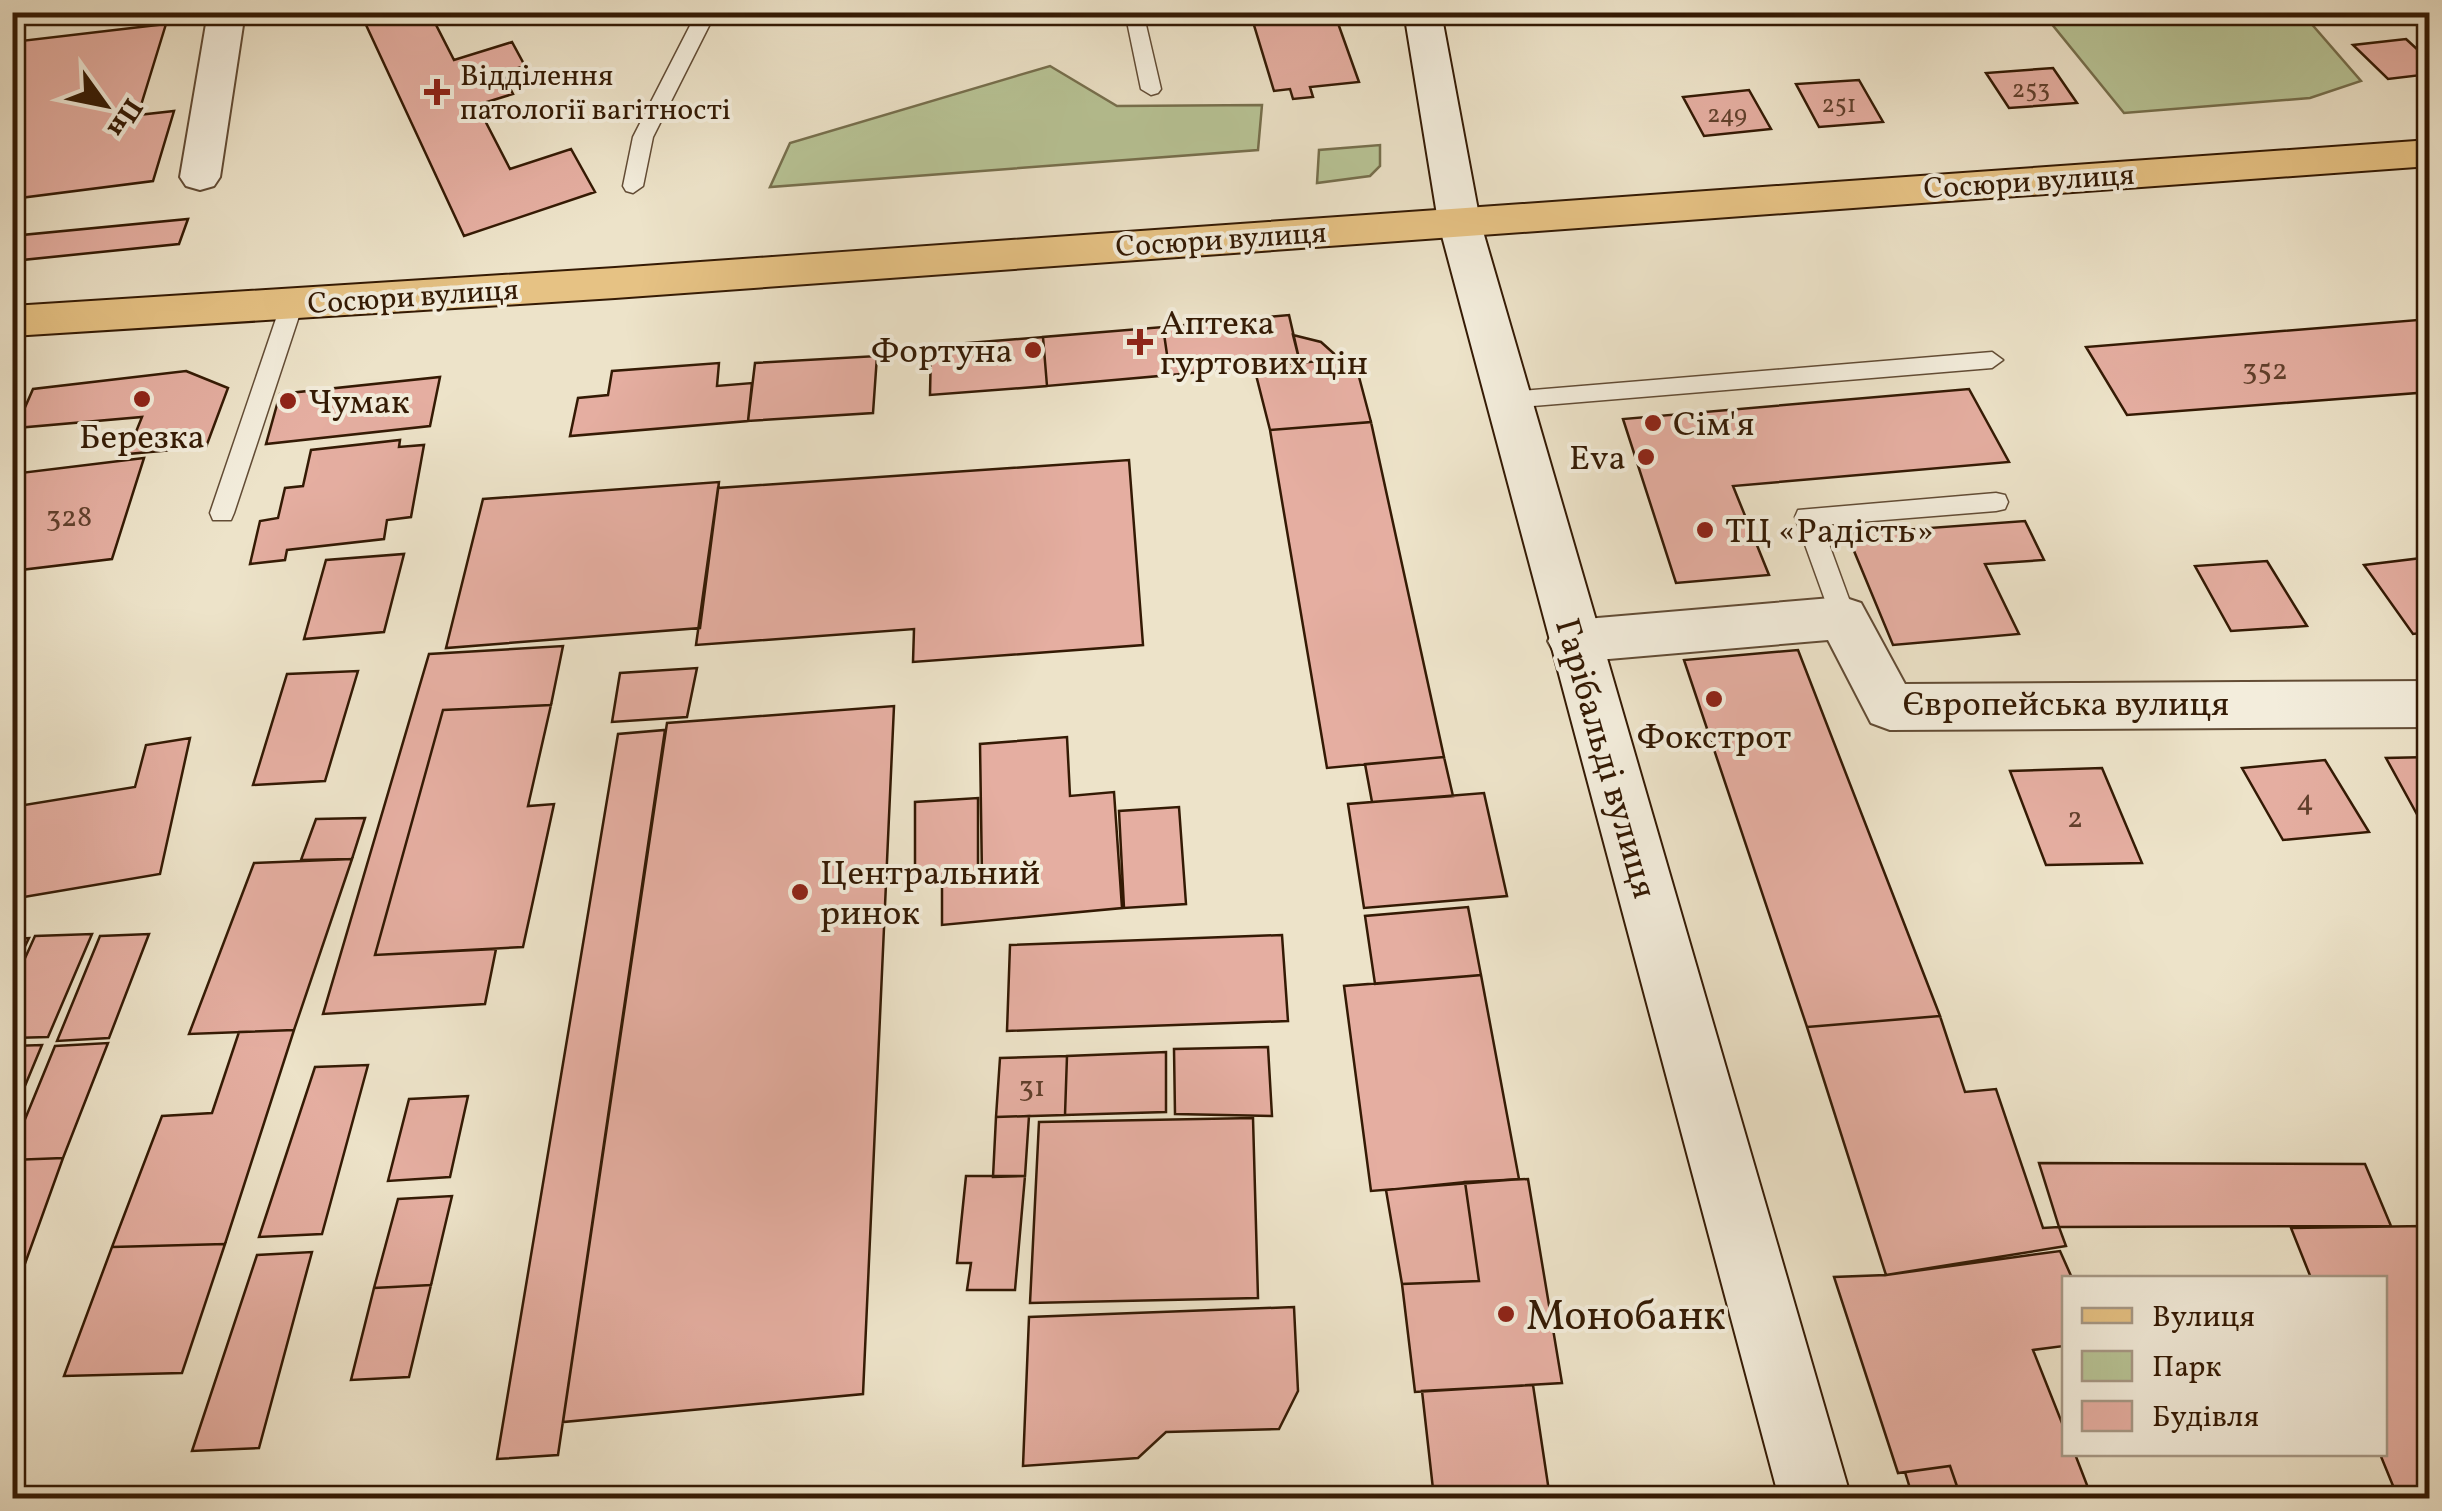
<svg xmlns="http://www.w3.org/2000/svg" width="2442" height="1511" font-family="Vollkorn,serif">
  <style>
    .green { fill: #b8c496; stroke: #766f4d; stroke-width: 2.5 }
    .building { fill: #e5aea1; stroke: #341a04; stroke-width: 2.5 }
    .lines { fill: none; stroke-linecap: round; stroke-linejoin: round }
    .service-casing { stroke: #624c35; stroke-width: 3 }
    .minor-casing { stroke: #624c35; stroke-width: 4 }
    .secondary-casing { stroke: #341a04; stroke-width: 4 }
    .primary-casing { stroke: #341a04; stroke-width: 4 }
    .service { fill: #f3eddc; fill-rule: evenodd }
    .minor { fill: #f3eddc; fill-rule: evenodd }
    .secondary { fill: #f3eddc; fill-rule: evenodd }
    .primary { fill: #e6c284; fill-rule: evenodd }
    .poi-dot { fill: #8f2418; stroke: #f3eddc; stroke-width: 4 }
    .labels { text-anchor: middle; stroke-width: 8; stroke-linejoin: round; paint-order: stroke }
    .far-number-label { font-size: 25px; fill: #603f2b }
    .far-poi-label { font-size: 30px; fill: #341a04; stroke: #f3eddc; text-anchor: start }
    .far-street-label { font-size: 30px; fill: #341a04; stroke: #f3eddc }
    .number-label { font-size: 30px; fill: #603f2b }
    .poi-label { font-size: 35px; fill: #341a04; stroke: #f3eddc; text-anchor: start }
    .street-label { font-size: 35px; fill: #341a04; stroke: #f3eddc }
    .near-poi-label { font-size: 42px; fill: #341a04; stroke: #f3eddc; text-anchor: start }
  </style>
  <rect width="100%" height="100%" fill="#ede3c9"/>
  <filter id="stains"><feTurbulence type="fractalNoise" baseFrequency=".002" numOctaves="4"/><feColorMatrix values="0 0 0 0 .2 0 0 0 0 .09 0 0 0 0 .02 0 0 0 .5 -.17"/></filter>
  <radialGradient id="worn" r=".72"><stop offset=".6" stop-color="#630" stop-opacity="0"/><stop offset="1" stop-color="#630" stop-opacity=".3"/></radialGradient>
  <path class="green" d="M 2009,13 L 2302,13 L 2361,81 L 2310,98 L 2124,113 L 2050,22 Z
    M 1050,66 L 1117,106 L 1262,105 L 1258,150 L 770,187 L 790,143 Z
    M 1380,145 L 1380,166 L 1370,176 L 1317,183 L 1319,150 Z"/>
  <path class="building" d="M 360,12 L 438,12 L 431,15 L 454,60 L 512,42 L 525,66 L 502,73 L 513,94 L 477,105 L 510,169 L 571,149 L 595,192 L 464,236 Z
    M 1250,12 L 1334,12 L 1359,82 L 1310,87 L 1313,97 L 1293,99 L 1290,89 L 1274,91 Z
    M 166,24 L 138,115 L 174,111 L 153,181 L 12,199 L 12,42 Z
    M 2406,39 L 2430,61 L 2430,74 L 2388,79 L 2353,45 Z
    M 2053,68 L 2077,103 L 2009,108 L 1986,73 Z
    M 1859,80 L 1883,122 L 1819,127 L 1796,84 Z
    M 1749,90 L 1771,129 L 1704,136 L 1683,97 Z
    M 188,219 L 179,244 L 12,261 L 12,236 Z
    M 1289,315 L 1300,363 L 1170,375 L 1163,327 Z
    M 2430,319 L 2430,392 L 2127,415 L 2086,347 Z
    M 1163,327 L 1170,375 L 1047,386 L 1043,337 Z
    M 1293,335 L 1321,342 L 1340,359 L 1300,363 Z
    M 1043,337 L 1047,386 L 930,395 L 931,346 Z
    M 877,356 L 873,413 L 748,421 L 755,363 Z
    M 1354,358 L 1371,422 L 1270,430 L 1254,367 Z
    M 719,363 L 717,386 L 752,383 L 748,421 L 570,436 L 578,398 L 608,395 L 612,371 Z
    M 186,371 L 228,388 L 206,447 L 127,454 L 142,417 L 16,428 L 33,389 Z
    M 440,377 L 430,426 L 266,444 L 280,394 Z
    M 1969,389 L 2009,462 L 1733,486 L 1769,575 L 1676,583 L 1623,419 Z
    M 1371,422 L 1444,757 L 1327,768 L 1270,430 Z
    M 400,440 L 399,447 L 424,445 L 411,517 L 387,520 L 384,539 L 287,550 L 285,560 L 250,564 L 260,521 L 278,518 L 285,488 L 303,486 L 311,450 Z
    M 144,458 L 112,559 L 12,571 L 12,474 Z
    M 1129,460 L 1143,645 L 913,662 L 914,629 L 696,645 L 718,488 Z
    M 719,482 L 700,628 L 446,648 L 483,499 Z
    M 2025,521 L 2044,560 L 1985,564 L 2019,634 L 1893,645 L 1847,534 Z
    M 404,554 L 384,632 L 304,639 L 326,560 Z
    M 2430,557 L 2430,632 L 2413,634 L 2364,565 Z
    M 2267,561 L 2307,626 L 2231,631 L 2195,566 Z
    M 563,646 L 551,705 L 443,710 L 375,955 L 496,949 L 485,1004 L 323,1014 L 429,654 Z
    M 1798,650 L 1940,1016 L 1807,1027 L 1684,660 Z
    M 697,668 L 687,717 L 612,722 L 620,673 Z
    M 358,671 L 325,781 L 253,785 L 287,674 Z
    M 551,705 L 528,806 L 554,804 L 523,947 L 375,955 L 443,710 Z
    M 894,706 L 863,1394 L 563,1422 L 667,723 Z
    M 665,730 L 558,1455 L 497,1459 L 618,734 Z
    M 1067,737 L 1070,796 L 1114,792 L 1122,908 L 942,925 L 942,881 L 982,877 L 980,744 Z
    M 190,738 L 160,874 L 12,899 L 12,807 L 135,787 L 146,745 Z
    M 1444,757 L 1453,796 L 1372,802 L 1365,764 Z
    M 2430,757 L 2430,838 L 2386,758 Z
    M 2325,760 L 2369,832 L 2283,840 L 2242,768 Z
    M 2102,768 L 2142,863 L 2046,865 L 2010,771 Z
    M 1484,793 L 1507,896 L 1364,908 L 1348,804 Z
    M 978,798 L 978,874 L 915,880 L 915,802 Z
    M 1179,807 L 1186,904 L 1124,908 L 1119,811 Z
    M 365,818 L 352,859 L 301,860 L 316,819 Z
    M 352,859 L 294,1030 L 189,1034 L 254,863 Z
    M 1468,907 L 1481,975 L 1375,984 L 1365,916 Z
    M 92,934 L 48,1037 L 12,1038 L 12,987 L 35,936 Z
    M 149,934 L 109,1038 L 57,1041 L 100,936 Z
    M 1282,935 L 1288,1021 L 1007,1031 L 1010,945 Z
    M 29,938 L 12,973 L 12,939 Z
    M 1481,975 L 1519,1179 L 1371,1191 L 1344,986 Z
    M 1940,1016 L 1965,1092 L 1996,1089 L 2043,1228 L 2059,1227 L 2066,1246 L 1886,1275 L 1807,1027 Z
    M 294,1030 L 225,1244 L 112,1247 L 162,1116 L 212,1113 L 239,1032 Z
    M 108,1043 L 63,1158 L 12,1160 L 12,1151 L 55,1046 Z
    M 42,1045 L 12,1117 L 12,1046 Z
    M 1268,1047 L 1272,1116 L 1175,1114 L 1174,1049 Z
    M 1166,1052 L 1166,1112 L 1065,1115 L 1067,1056 Z
    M 1067,1056 L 1065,1115 L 996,1117 L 1000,1058 Z
    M 368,1065 L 322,1234 L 259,1237 L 315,1067 Z
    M 468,1096 L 450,1177 L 388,1181 L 409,1099 Z
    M 1029,1116 L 1025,1176 L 993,1177 L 996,1117 Z
    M 1253,1118 L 1258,1298 L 1030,1303 L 1039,1122 Z
    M 63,1158 L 22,1272 L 12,1273 L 12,1160 Z
    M 2039,1163 L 2365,1164 L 2391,1226 L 2059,1227 Z
    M 966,1176 L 1025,1176 L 1015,1290 L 967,1290 L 971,1263 L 957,1263 Z
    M 1528,1179 L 1562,1383 L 1415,1392 L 1402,1284 L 1479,1281 L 1465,1182 Z
    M 1465,1182 L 1479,1281 L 1402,1284 L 1386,1190 Z
    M 452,1196 L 431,1285 L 374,1288 L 398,1199 Z
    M 2425,1226 L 2430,1237 L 2430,1498 L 2398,1498 L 2380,1454 L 2384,1454 L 2384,1278 L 2311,1278 L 2291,1228 Z
    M 225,1244 L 182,1373 L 64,1376 L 112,1247 Z
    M 2060,1251 L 2072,1278 L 2064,1278 L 2064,1346 L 2033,1350 L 2064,1428 L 2064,1454 L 2075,1454 L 2092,1498 L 1961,1498 L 1950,1466 L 1898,1473 L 1834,1277 L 1886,1275 Z
    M 312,1252 L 259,1448 L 192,1451 L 257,1255 Z
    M 431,1285 L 409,1377 L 351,1380 L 374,1288 Z
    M 1294,1307 L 1298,1391 L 1279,1429 L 1166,1432 L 1138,1458 L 1023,1466 L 1029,1317 Z
    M 1533,1385 L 1550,1498 L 1434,1498 L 1422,1391 Z
    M 1950,1466 L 1961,1498 L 1913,1498 L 1905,1472 Z
    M 1433,1489 L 1434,1498 L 1296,1498 L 1295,1494 Z"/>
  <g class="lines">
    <g class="service-casing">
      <path id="service" d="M 697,12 L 716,12 L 653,137 L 643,186 L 633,193 L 626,191 L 623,186 L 633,137 Z
        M 1125,12 L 1143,12 L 1161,89 L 1158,93 L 1151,95 L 1141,89 Z
        M 292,296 L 303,304 L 234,513 L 231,520 L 213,520 L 210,513 L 281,304 Z
        M 1992,352 L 2003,360 L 1992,368 L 1508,408 L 1496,400 L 1508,392 Z
        M 1996,493 L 2005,495 L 2008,502 L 2005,509 L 1996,511 L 1822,525 L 1856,618 L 1852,625 L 1843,628 L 1834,625 L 1795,517 L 1798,510 Z"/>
    </g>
    <g class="minor-casing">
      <path id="minor" d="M 208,12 L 245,12 L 220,177 L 214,186 L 200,190 L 186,186 L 180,177 Z
        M 1843,597 L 1861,603 L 1905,684 L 2430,681 L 2430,727 L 1890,730 L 1871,723 L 1828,640 L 1574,662 L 1556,656 L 1548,641 L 1556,626 L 1574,620 Z"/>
    </g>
    <g class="secondary-casing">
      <path id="secondary" d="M 1404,12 L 1441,12 L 1480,221 L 1851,1498 L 1779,1498 L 1438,221 Z"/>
    </g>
    <g class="primary-casing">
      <path id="primary" d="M 2430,140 L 2430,166 L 615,298 L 12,336 L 12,306 L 615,268 Z"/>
    </g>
    <use href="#service" class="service"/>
    <use href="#minor" class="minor"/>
    <use href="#secondary" class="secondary"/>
    <use href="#primary" class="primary"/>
  </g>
  <g class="poi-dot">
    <path d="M432 77h10v10h10v10h-10v10h-10v-10h-10v-10h10z"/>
    <path d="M1135 327h10v10h10v10h-10v10h-10v-10h-10v-10h10z"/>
    <circle cx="1033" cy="350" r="10"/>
    <circle cx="142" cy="399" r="10"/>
    <circle cx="288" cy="401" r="10"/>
    <circle cx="1653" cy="423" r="10"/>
    <circle cx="1646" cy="457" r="10"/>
    <circle cx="1705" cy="530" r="10"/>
    <circle cx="1714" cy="699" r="10"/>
    <circle cx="800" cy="892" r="10"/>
    <circle cx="1506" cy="1314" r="10"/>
  </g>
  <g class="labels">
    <g class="far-number-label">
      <text x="2031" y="97">253</text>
      <text x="1839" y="112">251</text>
      <text x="1727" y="122">249</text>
    </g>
    <g class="far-poi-label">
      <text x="460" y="85">Відділення<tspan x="460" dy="34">патології вагітності</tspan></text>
    </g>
    <g class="far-street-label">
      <text transform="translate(2029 181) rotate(-4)" y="10">Сосюри вулиця</text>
      <text transform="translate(1221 239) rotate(-4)" y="10">Сосюри вулиця</text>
      <text transform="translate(413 296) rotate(-4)" y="10">Сосюри вулиця</text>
    </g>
    <g class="number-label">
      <text x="2265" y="379">352</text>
      <text x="69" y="526">328</text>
      <text x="2305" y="810">4</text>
      <text x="2075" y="827">2</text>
      <text x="1032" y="1096">31</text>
    </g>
    <g class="poi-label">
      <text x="1160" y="334">Аптека<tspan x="1160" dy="40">гуртових цін</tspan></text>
      <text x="1013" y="362" text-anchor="end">Фортуна</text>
      <text x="308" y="413">Чумак</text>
      <text x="1673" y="435">Сім'я</text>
      <text x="142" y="448" text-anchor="middle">Березка</text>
      <text x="1626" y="469" text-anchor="end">Eva</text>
      <text x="1725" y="542">ТЦ «Радість»</text>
      <text x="1714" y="748" text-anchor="middle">Фокстрот</text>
      <text x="820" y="884">Центральний<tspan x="820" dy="40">ринок</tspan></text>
    </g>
    <g class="street-label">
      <text x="2066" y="715">Європейська вулиця</text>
      <text transform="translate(1607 758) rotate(74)" y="12">Гарібальді вулиця</text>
    </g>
    <g class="near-poi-label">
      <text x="1526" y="1329">Монобанк</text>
    </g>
  </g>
  <rect width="2442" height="1511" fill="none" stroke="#ede3c9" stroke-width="50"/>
  <rect x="15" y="15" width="2412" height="1481" fill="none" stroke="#341a04" stroke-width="5"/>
  <rect x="25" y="25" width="2392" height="1461" fill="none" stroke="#341a04" stroke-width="2.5"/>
  <rect x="2062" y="1276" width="325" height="180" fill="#f3eddc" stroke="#a79986" stroke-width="2.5"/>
  <rect x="2082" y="1308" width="50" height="15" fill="#e6c284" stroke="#a79986" stroke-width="2.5"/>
  <text x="2152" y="1326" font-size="30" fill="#341a04">Вулиця</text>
  <rect x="2082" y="1351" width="50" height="30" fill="#b8c496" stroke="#a79986" stroke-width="2.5"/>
  <text x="2152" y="1376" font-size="30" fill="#341a04">Парк</text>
  <rect x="2082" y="1401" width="50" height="30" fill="#e5aea1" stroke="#a79986" stroke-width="2.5"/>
  <text x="2152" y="1426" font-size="30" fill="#341a04">Будівля</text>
  <g transform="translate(105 105) rotate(123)" stroke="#f3eddc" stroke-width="8" paint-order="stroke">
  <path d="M0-8L18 38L0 25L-18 38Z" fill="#341a04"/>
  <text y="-15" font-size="28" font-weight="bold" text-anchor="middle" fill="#341a04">Пн</text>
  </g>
  <rect width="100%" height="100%" filter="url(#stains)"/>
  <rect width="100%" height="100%" fill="url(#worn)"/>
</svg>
